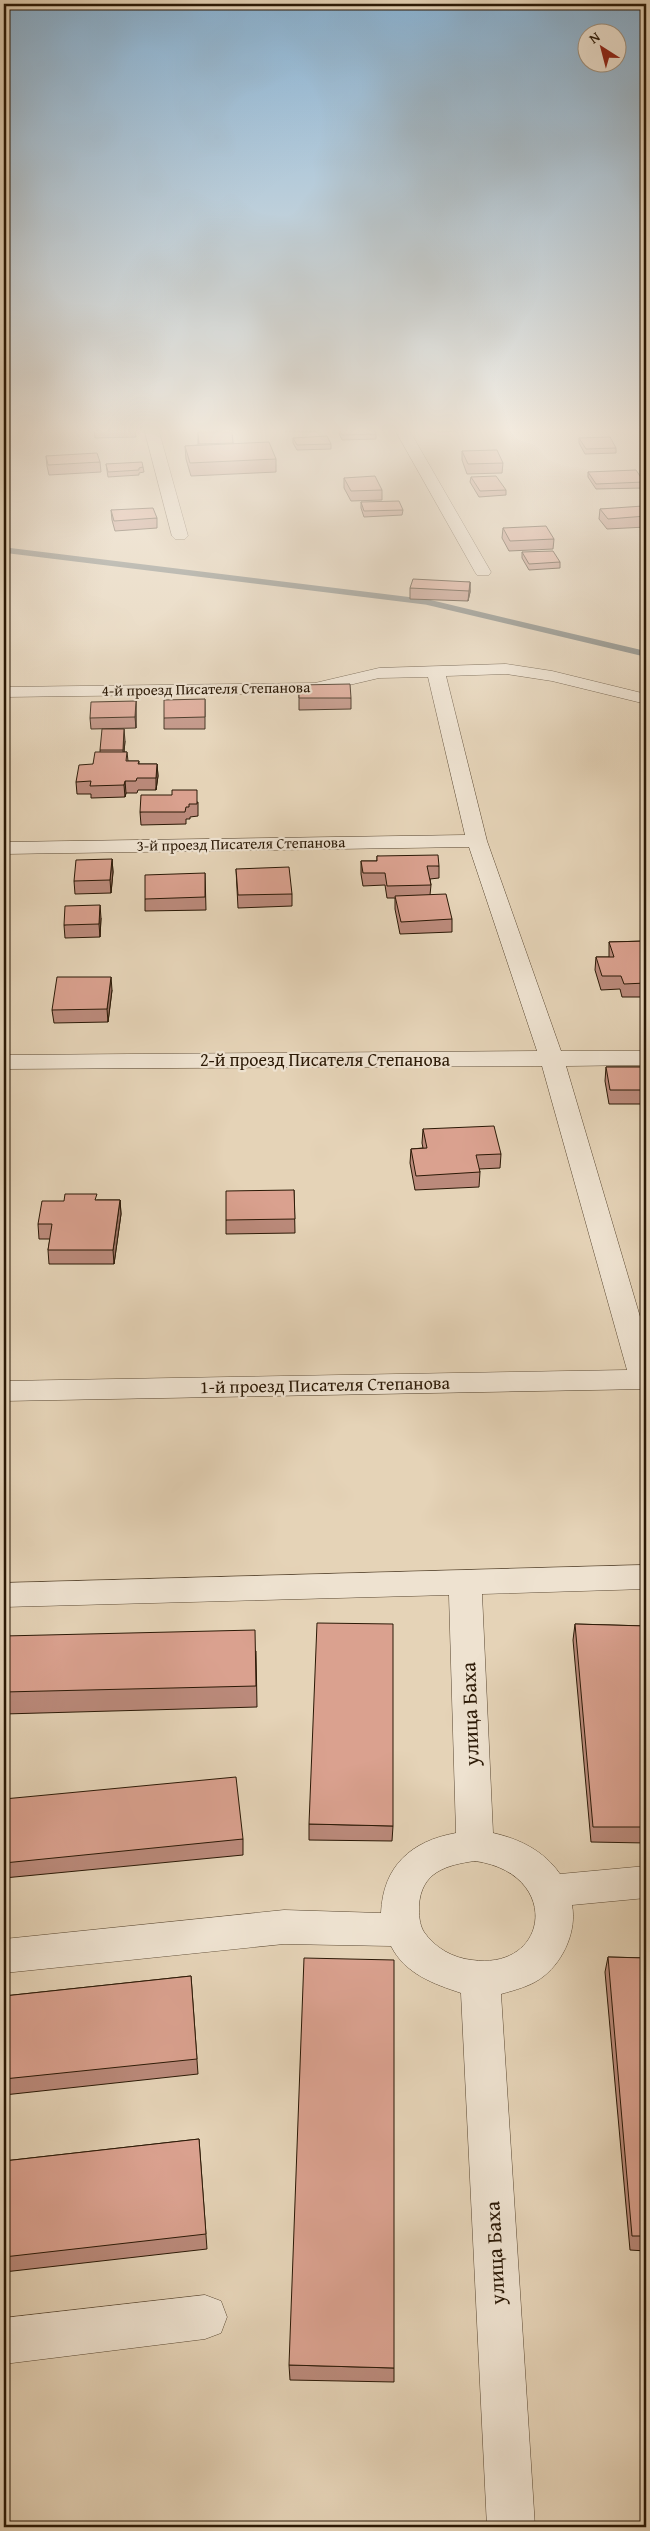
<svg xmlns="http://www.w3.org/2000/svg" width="650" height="2531" font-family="'Gentium Book Plus',serif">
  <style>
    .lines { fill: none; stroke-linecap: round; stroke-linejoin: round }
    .stream { stroke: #6f7673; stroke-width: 5.5 }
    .minor-casing { stroke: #5a4832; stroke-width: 1 }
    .minor { fill: #eee2d0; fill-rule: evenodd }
    .wall { fill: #bb8a7b; stroke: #2b1906 }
    .shaded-wall { fill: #997164; stroke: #2b1906 }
    .building { fill: #daa18f; stroke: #2b1906 }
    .labels { text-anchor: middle; stroke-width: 4.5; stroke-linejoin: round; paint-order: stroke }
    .far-street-label { font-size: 15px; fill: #2b1906; stroke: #eee2d0 }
    .street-label { font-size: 18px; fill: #2b1906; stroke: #eee2d0 }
    .near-street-label { font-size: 21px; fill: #2b1906; stroke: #eee2d0 }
  </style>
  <rect width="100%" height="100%" fill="#e5d3b7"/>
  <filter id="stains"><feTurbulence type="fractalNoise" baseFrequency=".004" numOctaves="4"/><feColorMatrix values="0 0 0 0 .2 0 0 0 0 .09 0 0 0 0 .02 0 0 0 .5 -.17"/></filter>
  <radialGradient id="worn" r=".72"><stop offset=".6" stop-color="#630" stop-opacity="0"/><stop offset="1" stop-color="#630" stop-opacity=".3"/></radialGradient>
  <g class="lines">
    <path class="stream" d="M 4,550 L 427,602 L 646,654"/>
    <g class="minor-casing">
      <path id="minor" d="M 144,428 L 158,428 L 188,536 L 185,539 L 175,539 L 172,536 Z
        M 394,428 L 408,428 L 491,572 L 489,575 L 477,575 L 475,572 Z
        M 637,428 L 646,428 L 646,434 L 641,433 Z
        M 506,664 L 552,671 L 646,694 L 646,704 L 552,681 L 506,674 L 446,676 L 487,841 L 561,1051 L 646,1051 L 646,1065 L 566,1066 L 646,1337 L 646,1389 L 4,1401 L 4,1381 L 627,1370 L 542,1066 L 4,1069 L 4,1055 L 537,1051 L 469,847 L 4,854 L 4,842 L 465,835 L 428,677 L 379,678 L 315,693 L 4,697 L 4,687 L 315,683 L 379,668 Z
        M 646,1565 L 646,1589 L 482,1594 L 493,1833 C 520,1839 544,1851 560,1874 L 646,1866 L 646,1898 L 572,1905 C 577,1930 564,1960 544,1976 C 532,1986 515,1990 501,1994 L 535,2527 L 487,2527 L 461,1993 C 434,1984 405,1974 391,1946 L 284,1944 L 4,1973 L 4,1939 L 284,1910 L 381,1913 C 383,1866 411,1841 456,1833 L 449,1595 L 4,1607 L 4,1583 ZM 475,1861 C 562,1873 550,1971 472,1960 C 453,1958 435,1948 424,1932 C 419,1924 419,1914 419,1906 C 421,1872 446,1865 475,1861 Z
        M 205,2295 L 221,2301 L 227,2317 L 221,2333 L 205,2339 L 4,2364 L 4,2318 Z"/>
    </g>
    <use href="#minor" class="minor"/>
  </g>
  <path class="wall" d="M 94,428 L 135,428 L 136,437 L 95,438 Z
    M 284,428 L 317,428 L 317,432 L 285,432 Z
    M 339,428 L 376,434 L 376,439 L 342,440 L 339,433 Z
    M 435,428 L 474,428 L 473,430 L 437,432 Z
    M 198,432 L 233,443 L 276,459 L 276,472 L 191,476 L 186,459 L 185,446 L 198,445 Z
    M 293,438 L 331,444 L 331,449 L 297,450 L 293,443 Z
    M 579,438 L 616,448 L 616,453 L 585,454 L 579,443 Z
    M 462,451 L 503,463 L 502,473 L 467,474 L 462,460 Z
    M 46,456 L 100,462 L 101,472 L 49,475 L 47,466 Z
    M 106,464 L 143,467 L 144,472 L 139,473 L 139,475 L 108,477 Z
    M 588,472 L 644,482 L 644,488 L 596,489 L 588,477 Z
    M 471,477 L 506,490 L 506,495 L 479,497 L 470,482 Z
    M 344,478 L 382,490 L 382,500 L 351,501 L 344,488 Z
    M 361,502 L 403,510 L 402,515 L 364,517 L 361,508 Z
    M 600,509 L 646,510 L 646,527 L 607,529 L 599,519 Z
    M 111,510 L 157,518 L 157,528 L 115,531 L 112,520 Z
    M 503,528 L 554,539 L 553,549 L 509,551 L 502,538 Z
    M 522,552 L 560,562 L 560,568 L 529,570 L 522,558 Z
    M 470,582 L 470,592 L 468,601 L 410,599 L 410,588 Z
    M 299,685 L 351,698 L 351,709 L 299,710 Z
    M 205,699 L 205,729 L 164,729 L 164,718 Z
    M 136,701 L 136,728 L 91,729 L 90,718 Z
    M 125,741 L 124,752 L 127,752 L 128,761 L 139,761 L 139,764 L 157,764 L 158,776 L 156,790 L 138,790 L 137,793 L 126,793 L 125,797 L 91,798 L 91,794 L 77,794 L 76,782 L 93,764 L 100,752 L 100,750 Z
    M 198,802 L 198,816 L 190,817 L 190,819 L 186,819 L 186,824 L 141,825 L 140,812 Z
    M 377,856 L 439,866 L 439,878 L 430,879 L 431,885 L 430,895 L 452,919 L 452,932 L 400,934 L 395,909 L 395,898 L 387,898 L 385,885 L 363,886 L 361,874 L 361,861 L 377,861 Z
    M 112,859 L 113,872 L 111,893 L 75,894 L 74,881 Z
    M 236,869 L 292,894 L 292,906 L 238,908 Z
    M 205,873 L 206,910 L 145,911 L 145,899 Z
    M 101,918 L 100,937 L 65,938 L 64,925 Z
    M 646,941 L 646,997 L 622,997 L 620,989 L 601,990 L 595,970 L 596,957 L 609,957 L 609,942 Z
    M 112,990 L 108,1022 L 54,1023 L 52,1010 Z
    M 606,1067 L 646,1067 L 646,1104 L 609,1104 L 605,1081 Z
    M 423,1129 L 501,1154 L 500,1168 L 479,1169 L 480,1172 L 479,1187 L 415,1190 L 410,1163 L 411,1149 L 423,1148 L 422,1143 Z
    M 294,1190 L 295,1233 L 226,1234 L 226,1220 Z
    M 97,1200 L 120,1200 L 121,1214 L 114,1264 L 49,1264 L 48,1250 L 50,1239 L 39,1239 L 38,1224 Z
    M 575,1624 L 646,1626 L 646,1843 L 591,1842 L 573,1640 Z
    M 4,1636 L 256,1651 L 257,1707 L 4,1714 Z
    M 4,1799 L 243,1839 L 243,1855 L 4,1878 Z
    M 309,1824 L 393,1826 L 392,1841 L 309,1840 Z
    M 608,1957 L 646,1958 L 646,2251 L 630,2250 L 605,1972 Z
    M 191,1976 L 198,2074 L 4,2095 L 4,1996 Z
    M 199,2139 L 207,2249 L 4,2272 L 4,2161 Z
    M 289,2365 L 394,2368 L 394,2382 L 290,2380 Z"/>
  <path class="shaded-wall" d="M 470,582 L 470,592 L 468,601 L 469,591 Z
    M 136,701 L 136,728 L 135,717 Z
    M 124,729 L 125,741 L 123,762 L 123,750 Z
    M 157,764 L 158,776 L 156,790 L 156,778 Z
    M 125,781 L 126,793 L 125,797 L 124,785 Z
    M 112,859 L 113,872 L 111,893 L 110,880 Z
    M 100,905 L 101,918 L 100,937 L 99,924 Z
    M 111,977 L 112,990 L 108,1022 L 107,1009 Z
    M 120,1200 L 121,1214 L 114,1264 L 113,1250 Z"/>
  <path class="building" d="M 95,428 L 119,428 L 95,429 Z
    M 339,428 L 373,428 L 376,434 L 342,435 Z
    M 198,432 L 232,432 L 233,443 L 199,444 Z
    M 327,436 L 331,444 L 297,445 L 293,438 Z
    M 610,437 L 616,448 L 586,449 L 579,438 Z
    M 269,442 L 276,459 L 190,463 L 185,446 Z
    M 497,450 L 503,463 L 468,464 L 462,451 Z
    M 97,453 L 100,462 L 48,465 L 46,456 Z
    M 142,462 L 143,467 L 139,468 L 139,470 L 108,472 L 106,464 Z
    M 636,470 L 644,482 L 596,484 L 588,472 Z
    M 375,476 L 382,490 L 351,491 L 344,478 Z
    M 496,476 L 506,490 L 480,491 L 471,477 Z
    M 399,501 L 403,510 L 364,511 L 361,502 Z
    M 643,506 L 646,510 L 646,516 L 608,519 L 600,509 Z
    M 153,508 L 157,518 L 114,521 L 111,510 Z
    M 546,526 L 554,539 L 510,541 L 503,528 Z
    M 553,551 L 560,562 L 529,564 L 522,552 Z
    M 413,579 L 470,582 L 469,591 L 410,588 Z
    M 350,684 L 351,698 L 299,698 L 299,685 Z
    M 205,699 L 205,717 L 164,718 L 164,700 Z
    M 136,701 L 135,717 L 90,718 L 91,702 Z
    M 102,729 L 124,729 L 123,750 L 100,750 Z
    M 95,752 L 127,752 L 126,761 L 139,761 L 138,764 L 157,764 L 156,778 L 137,778 L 136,781 L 125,781 L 124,785 L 90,786 L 91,781 L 76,782 L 79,765 L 93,764 Z
    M 172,790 L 197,790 L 197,804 L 189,804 L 189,807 L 186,807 L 185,812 L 140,812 L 141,795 L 172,795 Z
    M 438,855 L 439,866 L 427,866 L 431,885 L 387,886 L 385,873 L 363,873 L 361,861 L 377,861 L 377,856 Z
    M 112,859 L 110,880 L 74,881 L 76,860 Z
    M 289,867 L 292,894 L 238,895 L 236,869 Z
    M 205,873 L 205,897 L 145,899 L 145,875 Z
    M 446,894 L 452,919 L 401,922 L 395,896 Z
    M 100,905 L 99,924 L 64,925 L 65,906 Z
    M 646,941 L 646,983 L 624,984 L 621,976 L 602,976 L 596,957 L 614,957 L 609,942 Z
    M 57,977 L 111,977 L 107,1009 L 52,1010 Z
    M 606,1067 L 646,1067 L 646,1090 L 610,1090 Z
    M 494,1126 L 501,1154 L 476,1155 L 480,1172 L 416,1176 L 411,1149 L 427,1148 L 423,1129 Z
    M 294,1190 L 295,1219 L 226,1220 L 226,1191 Z
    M 65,1194 L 97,1194 L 95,1200 L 120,1200 L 113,1250 L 48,1250 L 52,1224 L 38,1224 L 42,1201 L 64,1201 Z
    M 317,1623 L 393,1624 L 393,1826 L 309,1824 Z
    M 575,1624 L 646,1626 L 646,1827 L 593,1827 Z
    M 255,1630 L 256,1686 L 4,1692 L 4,1636 Z
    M 236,1777 L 243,1839 L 4,1863 L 4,1799 Z
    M 608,1957 L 646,1958 L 646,2236 L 632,2236 Z
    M 304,1958 L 394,1960 L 394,2368 L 289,2365 Z
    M 191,1976 L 197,2059 L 4,2079 L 4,1996 Z
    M 199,2139 L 206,2234 L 4,2257 L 4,2161 Z"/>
  <linearGradient id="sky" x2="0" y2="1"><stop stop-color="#89b4d6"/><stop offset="0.55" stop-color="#f3ebdf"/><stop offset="1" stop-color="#f3ebdf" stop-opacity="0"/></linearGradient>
  <rect width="650" height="782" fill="url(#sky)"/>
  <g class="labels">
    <g class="far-street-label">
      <text transform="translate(206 689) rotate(-1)" y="5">4-й проезд Писателя Степанова</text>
      <text transform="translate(241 844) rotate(-1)" y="5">3-й проезд Писателя Степанова</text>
    </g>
    <g class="street-label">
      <text x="325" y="1066">2-й проезд Писателя Степанова</text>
      <text transform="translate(325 1385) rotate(-1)" y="6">1-й проезд Писателя Степанова</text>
    </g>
    <g class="near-street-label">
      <text transform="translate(470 1714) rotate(-92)" y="7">улица Баха</text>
      <text transform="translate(495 2253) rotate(-93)" y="7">улица Баха</text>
    </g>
  </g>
  <rect width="650" height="2531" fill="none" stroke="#e5d3b7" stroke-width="20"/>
  <rect x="5" y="5" width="640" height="2521" fill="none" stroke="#2b1906" stroke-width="2.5"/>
  <rect x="10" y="10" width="630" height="2511" fill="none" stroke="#2b1906"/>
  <g transform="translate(602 48) rotate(324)"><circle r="24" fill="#eee2d0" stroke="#a0927f"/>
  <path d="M0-4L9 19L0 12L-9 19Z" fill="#8f2418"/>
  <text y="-8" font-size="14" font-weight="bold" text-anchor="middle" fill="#2b1906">N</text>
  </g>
  <rect width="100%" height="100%" filter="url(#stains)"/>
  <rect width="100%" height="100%" fill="url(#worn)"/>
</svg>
